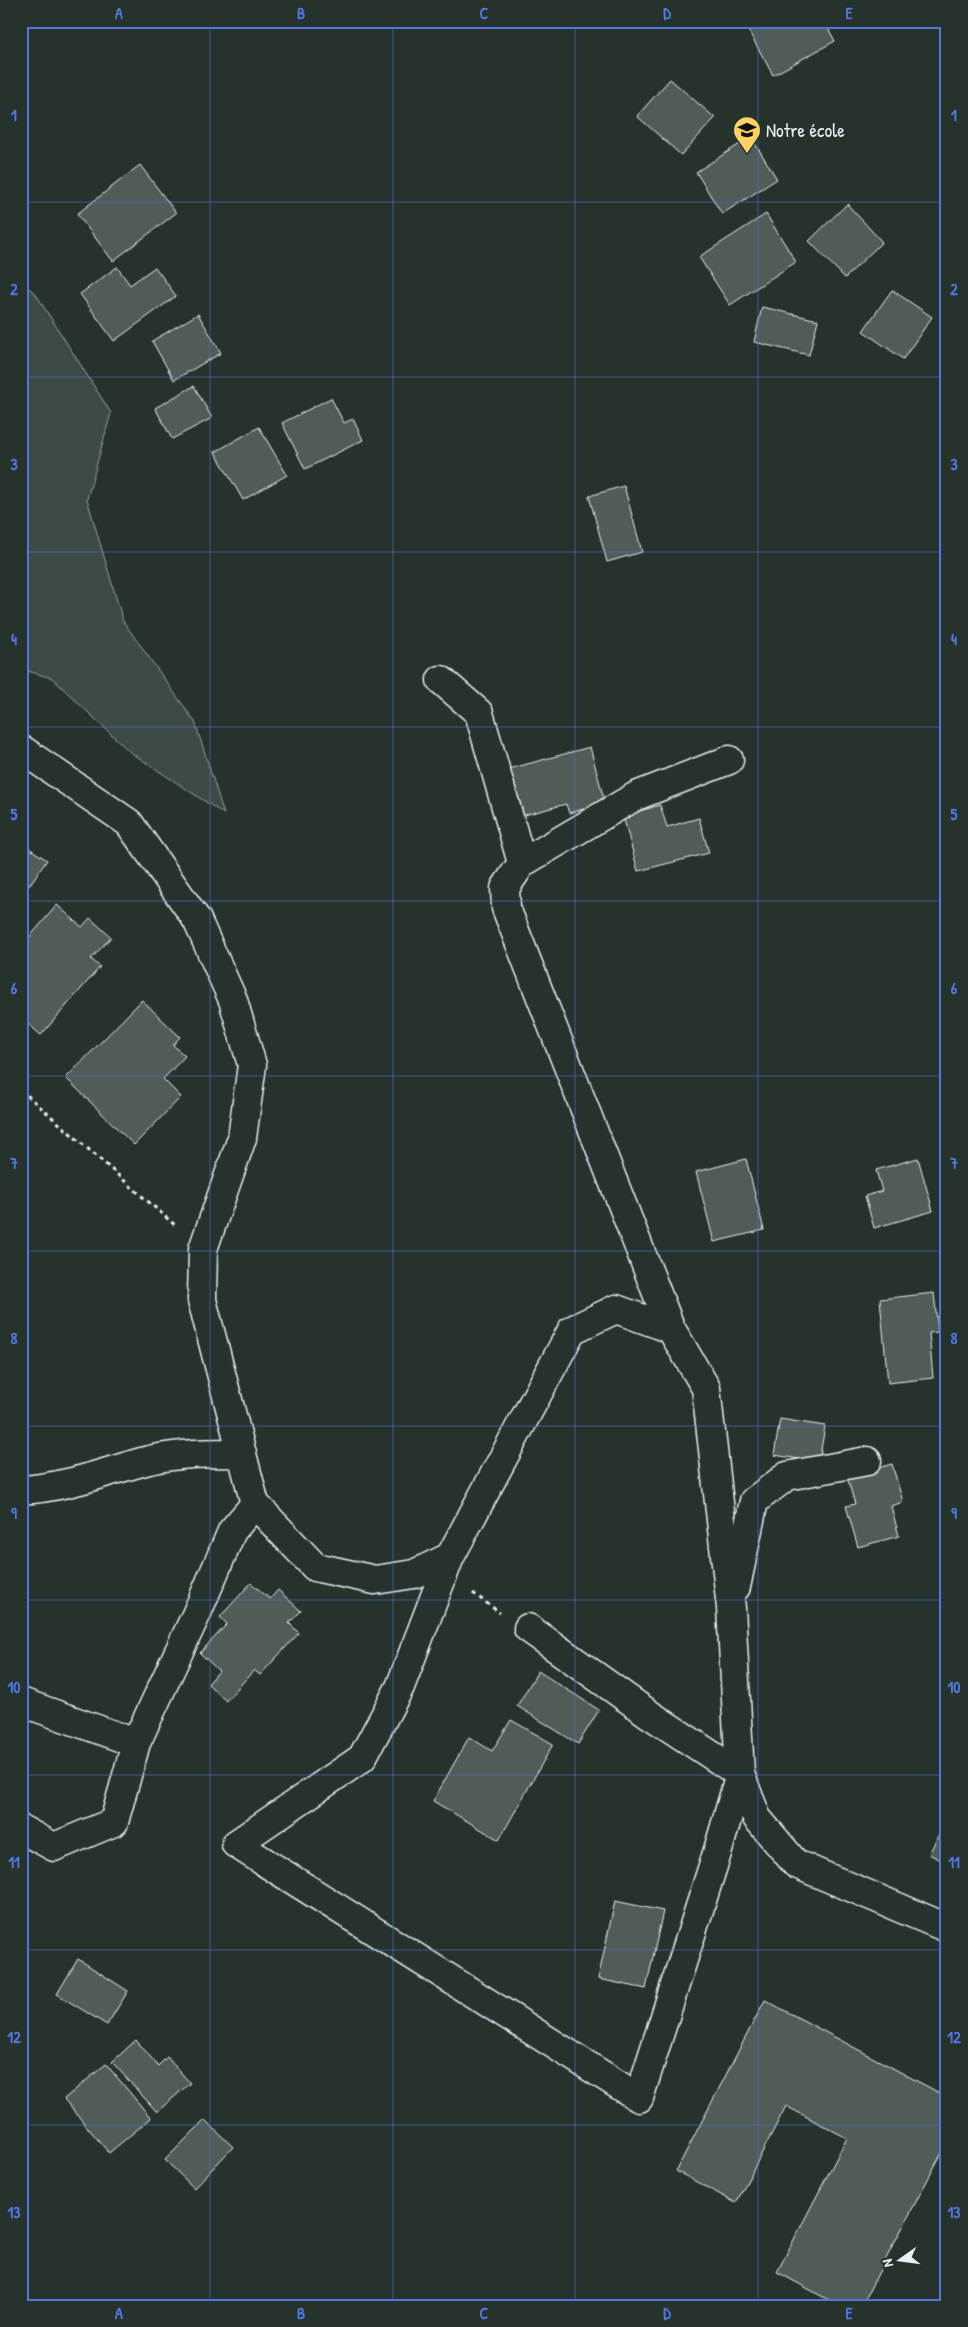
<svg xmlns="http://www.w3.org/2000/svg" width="968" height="2327" font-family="'Patrick Hand',sans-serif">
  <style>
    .green { fill: #3e4b47; stroke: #939ea0 }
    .building { fill: #505c59; stroke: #e8f1f8 }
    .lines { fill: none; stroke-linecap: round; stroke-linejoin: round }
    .minor-casing { stroke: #e8f1f8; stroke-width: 31 }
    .path { stroke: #e8f1f8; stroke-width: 3; stroke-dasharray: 4 4; stroke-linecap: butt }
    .minor { stroke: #26332d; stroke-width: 28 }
    .grid { fill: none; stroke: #5077e0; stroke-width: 1; stroke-opacity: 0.55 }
    .labels { text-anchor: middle; stroke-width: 5; stroke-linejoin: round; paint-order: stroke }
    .poi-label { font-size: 19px; fill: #e8f1f8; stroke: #26332d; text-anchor: start }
    .neatline { fill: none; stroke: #5077e0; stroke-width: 2 }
    .grid-label { font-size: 16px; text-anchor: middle; font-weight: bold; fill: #5077e0 }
  </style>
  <rect width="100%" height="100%" fill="#26332d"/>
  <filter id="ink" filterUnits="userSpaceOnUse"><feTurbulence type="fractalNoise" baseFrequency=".02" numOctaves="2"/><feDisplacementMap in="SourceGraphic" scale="10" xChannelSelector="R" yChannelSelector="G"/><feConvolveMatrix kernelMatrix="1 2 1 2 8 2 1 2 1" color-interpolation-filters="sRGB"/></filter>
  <g filter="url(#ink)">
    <path class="green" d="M 21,282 L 35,293 L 111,413 L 87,499 L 123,621 L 195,722 L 224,814 L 130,752 L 52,678 L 21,669 Z"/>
    <path class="building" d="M 743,21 L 824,21 L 835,41 L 773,75 Z
      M 670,79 L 715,118 L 681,155 L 637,116 Z
      M 751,137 L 777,179 L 722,214 L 696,172 Z
      M 140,165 L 176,213 L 113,261 L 77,214 Z
      M 847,204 L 882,242 L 845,278 L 809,241 Z
      M 766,214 L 796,262 L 730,305 L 699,257 Z
      M 117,267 L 130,285 L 155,267 L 176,296 L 114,341 L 80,294 Z
      M 892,290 L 932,317 L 903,359 L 863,331 Z
      M 762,307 L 818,320 L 809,355 L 754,342 Z
      M 198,314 L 221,353 L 174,380 L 152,341 Z
      M 194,386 L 212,418 L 172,439 L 155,408 Z
      M 331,398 L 344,423 L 353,419 L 363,440 L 305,469 L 282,423 Z
      M 259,427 L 287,475 L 243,500 L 215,452 Z
      M 624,486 L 642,552 L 607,562 L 589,496 Z
      M 590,747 L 605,803 L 569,813 L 566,804 L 517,817 L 498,772 Z
      M 660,805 L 667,827 L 699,818 L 709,853 L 638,871 L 623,816 Z
      M 21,843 L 47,860 L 21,897 Z
      M 57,905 L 82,927 L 90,918 L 111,937 L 91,959 L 100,967 L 41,1035 L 21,1018 L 21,947 Z
      M 142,1000 L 180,1037 L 173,1045 L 185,1056 L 163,1079 L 181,1097 L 134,1145 L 66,1078 Z
      M 918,1158 L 933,1211 L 874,1228 L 865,1196 L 882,1191 L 876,1170 Z
      M 746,1159 L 764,1230 L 714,1242 L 696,1172 Z
      M 934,1293 L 938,1332 L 929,1333 L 933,1378 L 888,1383 L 880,1299 Z
      M 780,1419 L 825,1426 L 819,1462 L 774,1455 Z
      M 892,1464 L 903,1502 L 891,1506 L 899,1536 L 858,1547 L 846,1506 L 855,1504 L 847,1477 Z
      M 251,1583 L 270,1599 L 278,1590 L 301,1611 L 289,1623 L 299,1633 L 260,1675 L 254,1670 L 226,1701 L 208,1684 L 219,1671 L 200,1653 L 227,1624 L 220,1617 Z
      M 538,1671 L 599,1710 L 578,1744 L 517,1706 Z
      M 511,1720 L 553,1744 L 499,1840 L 433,1801 L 469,1737 L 492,1751 Z
      M 947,1818 L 947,1863 L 929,1854 Z
      M 615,1901 L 663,1911 L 646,1989 L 598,1979 Z
      M 78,1959 L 128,1991 L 107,2025 L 57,1994 Z
      M 765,2000 L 947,2097 L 947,2143 L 861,2306 L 840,2306 L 777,2272 L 847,2138 L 786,2106 L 736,2203 L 676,2171 Z
      M 136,2040 L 158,2066 L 167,2057 L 190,2083 L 157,2112 L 112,2062 Z
      M 106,2064 L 151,2118 L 109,2153 L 64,2099 Z
      M 205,2120 L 233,2147 L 194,2188 L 165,2160 Z"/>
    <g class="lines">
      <g class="minor-casing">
        <path id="minor" d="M 441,680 L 479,713 L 522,863
          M 21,749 L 129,823 L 197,920 L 233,1000 L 252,1065 L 242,1138 L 203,1249 L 202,1300 L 255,1504 L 315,1567 L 375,1580 L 414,1574 L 450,1557 L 572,1330 L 616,1309 L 671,1329 L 706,1388 L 731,1608 L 740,1774 L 757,1818 L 796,1864 L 947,1928
          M 671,1329 L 506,908 L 505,888 L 522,863 L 636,796 L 729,760
          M 21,1490 C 65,1488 107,1471 149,1460 C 179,1453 211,1453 242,1453
          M 450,1557 L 400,1687 L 362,1758 L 236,1844 L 639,2098 L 719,1847 L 740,1774 L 649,1714 L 528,1628
          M 736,1587 L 754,1501 L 787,1476 L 867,1461
          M 21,1702 L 136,1743
          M 21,1829 L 54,1847 L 114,1822 L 136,1743 L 196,1615 L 232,1531 L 255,1504"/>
      </g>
      <path class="path" d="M 21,1090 L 176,1226
        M 473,1593 L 500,1613"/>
      <use href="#minor" class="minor"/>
    </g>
  </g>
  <path class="grid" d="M 210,21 L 210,2306M 393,21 L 393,2306M 575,21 L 575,2306M 758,21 L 758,2306M 21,202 L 947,202M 21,377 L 947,377M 21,552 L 947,552M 21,727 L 947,727M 21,901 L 947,901M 21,1076 L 947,1076M 21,1251 L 947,1251M 21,1426 L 947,1426M 21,1600 L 947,1600M 21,1775 L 947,1775M 21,1950 L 947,1950M 21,2125 L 947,2125"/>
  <defs>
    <g id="school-pin" transform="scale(1.4375)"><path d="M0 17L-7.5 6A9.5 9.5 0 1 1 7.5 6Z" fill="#ffd166" stroke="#26332d"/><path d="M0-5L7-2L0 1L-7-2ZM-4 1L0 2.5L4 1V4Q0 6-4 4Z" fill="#111"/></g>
  </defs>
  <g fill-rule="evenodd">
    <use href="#school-pin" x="747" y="130"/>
  </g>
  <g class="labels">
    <g class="poi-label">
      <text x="766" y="137">Notre école</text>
    </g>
  </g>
  <rect width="968" height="2327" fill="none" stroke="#26332d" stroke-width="55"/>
  <g transform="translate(900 2260) rotate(256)" stroke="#26332d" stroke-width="4" paint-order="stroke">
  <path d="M0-4L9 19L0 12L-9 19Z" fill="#e8f1f8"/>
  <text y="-8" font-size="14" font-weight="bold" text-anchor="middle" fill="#e8f1f8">N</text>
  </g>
  <rect x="28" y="28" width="912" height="2272" class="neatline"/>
  <g class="grid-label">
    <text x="119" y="19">A</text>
    <text x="301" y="19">B</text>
    <text x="484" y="19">C</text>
    <text x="667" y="19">D</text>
    <text x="849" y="19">E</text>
    <text x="14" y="121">1</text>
    <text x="954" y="121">1</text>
    <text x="14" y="295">2</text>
    <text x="954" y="295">2</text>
    <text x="14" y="470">3</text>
    <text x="954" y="470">3</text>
    <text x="14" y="645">4</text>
    <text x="954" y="645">4</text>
    <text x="14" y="820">5</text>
    <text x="954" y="820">5</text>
    <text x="14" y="994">6</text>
    <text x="954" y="994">6</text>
    <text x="14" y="1169">7</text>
    <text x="954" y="1169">7</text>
    <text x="14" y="1344">8</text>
    <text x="954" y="1344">8</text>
    <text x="14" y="1519">9</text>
    <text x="954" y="1519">9</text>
    <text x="14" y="1693">10</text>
    <text x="954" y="1693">10</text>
    <text x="14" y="1868">11</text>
    <text x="954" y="1868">11</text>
    <text x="14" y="2043">12</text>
    <text x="954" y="2043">12</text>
    <text x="14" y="2218">13</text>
    <text x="954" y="2218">13</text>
    <text x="119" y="2319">A</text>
    <text x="301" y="2319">B</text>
    <text x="484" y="2319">C</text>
    <text x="667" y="2319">D</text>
    <text x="849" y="2319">E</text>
  </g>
</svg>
